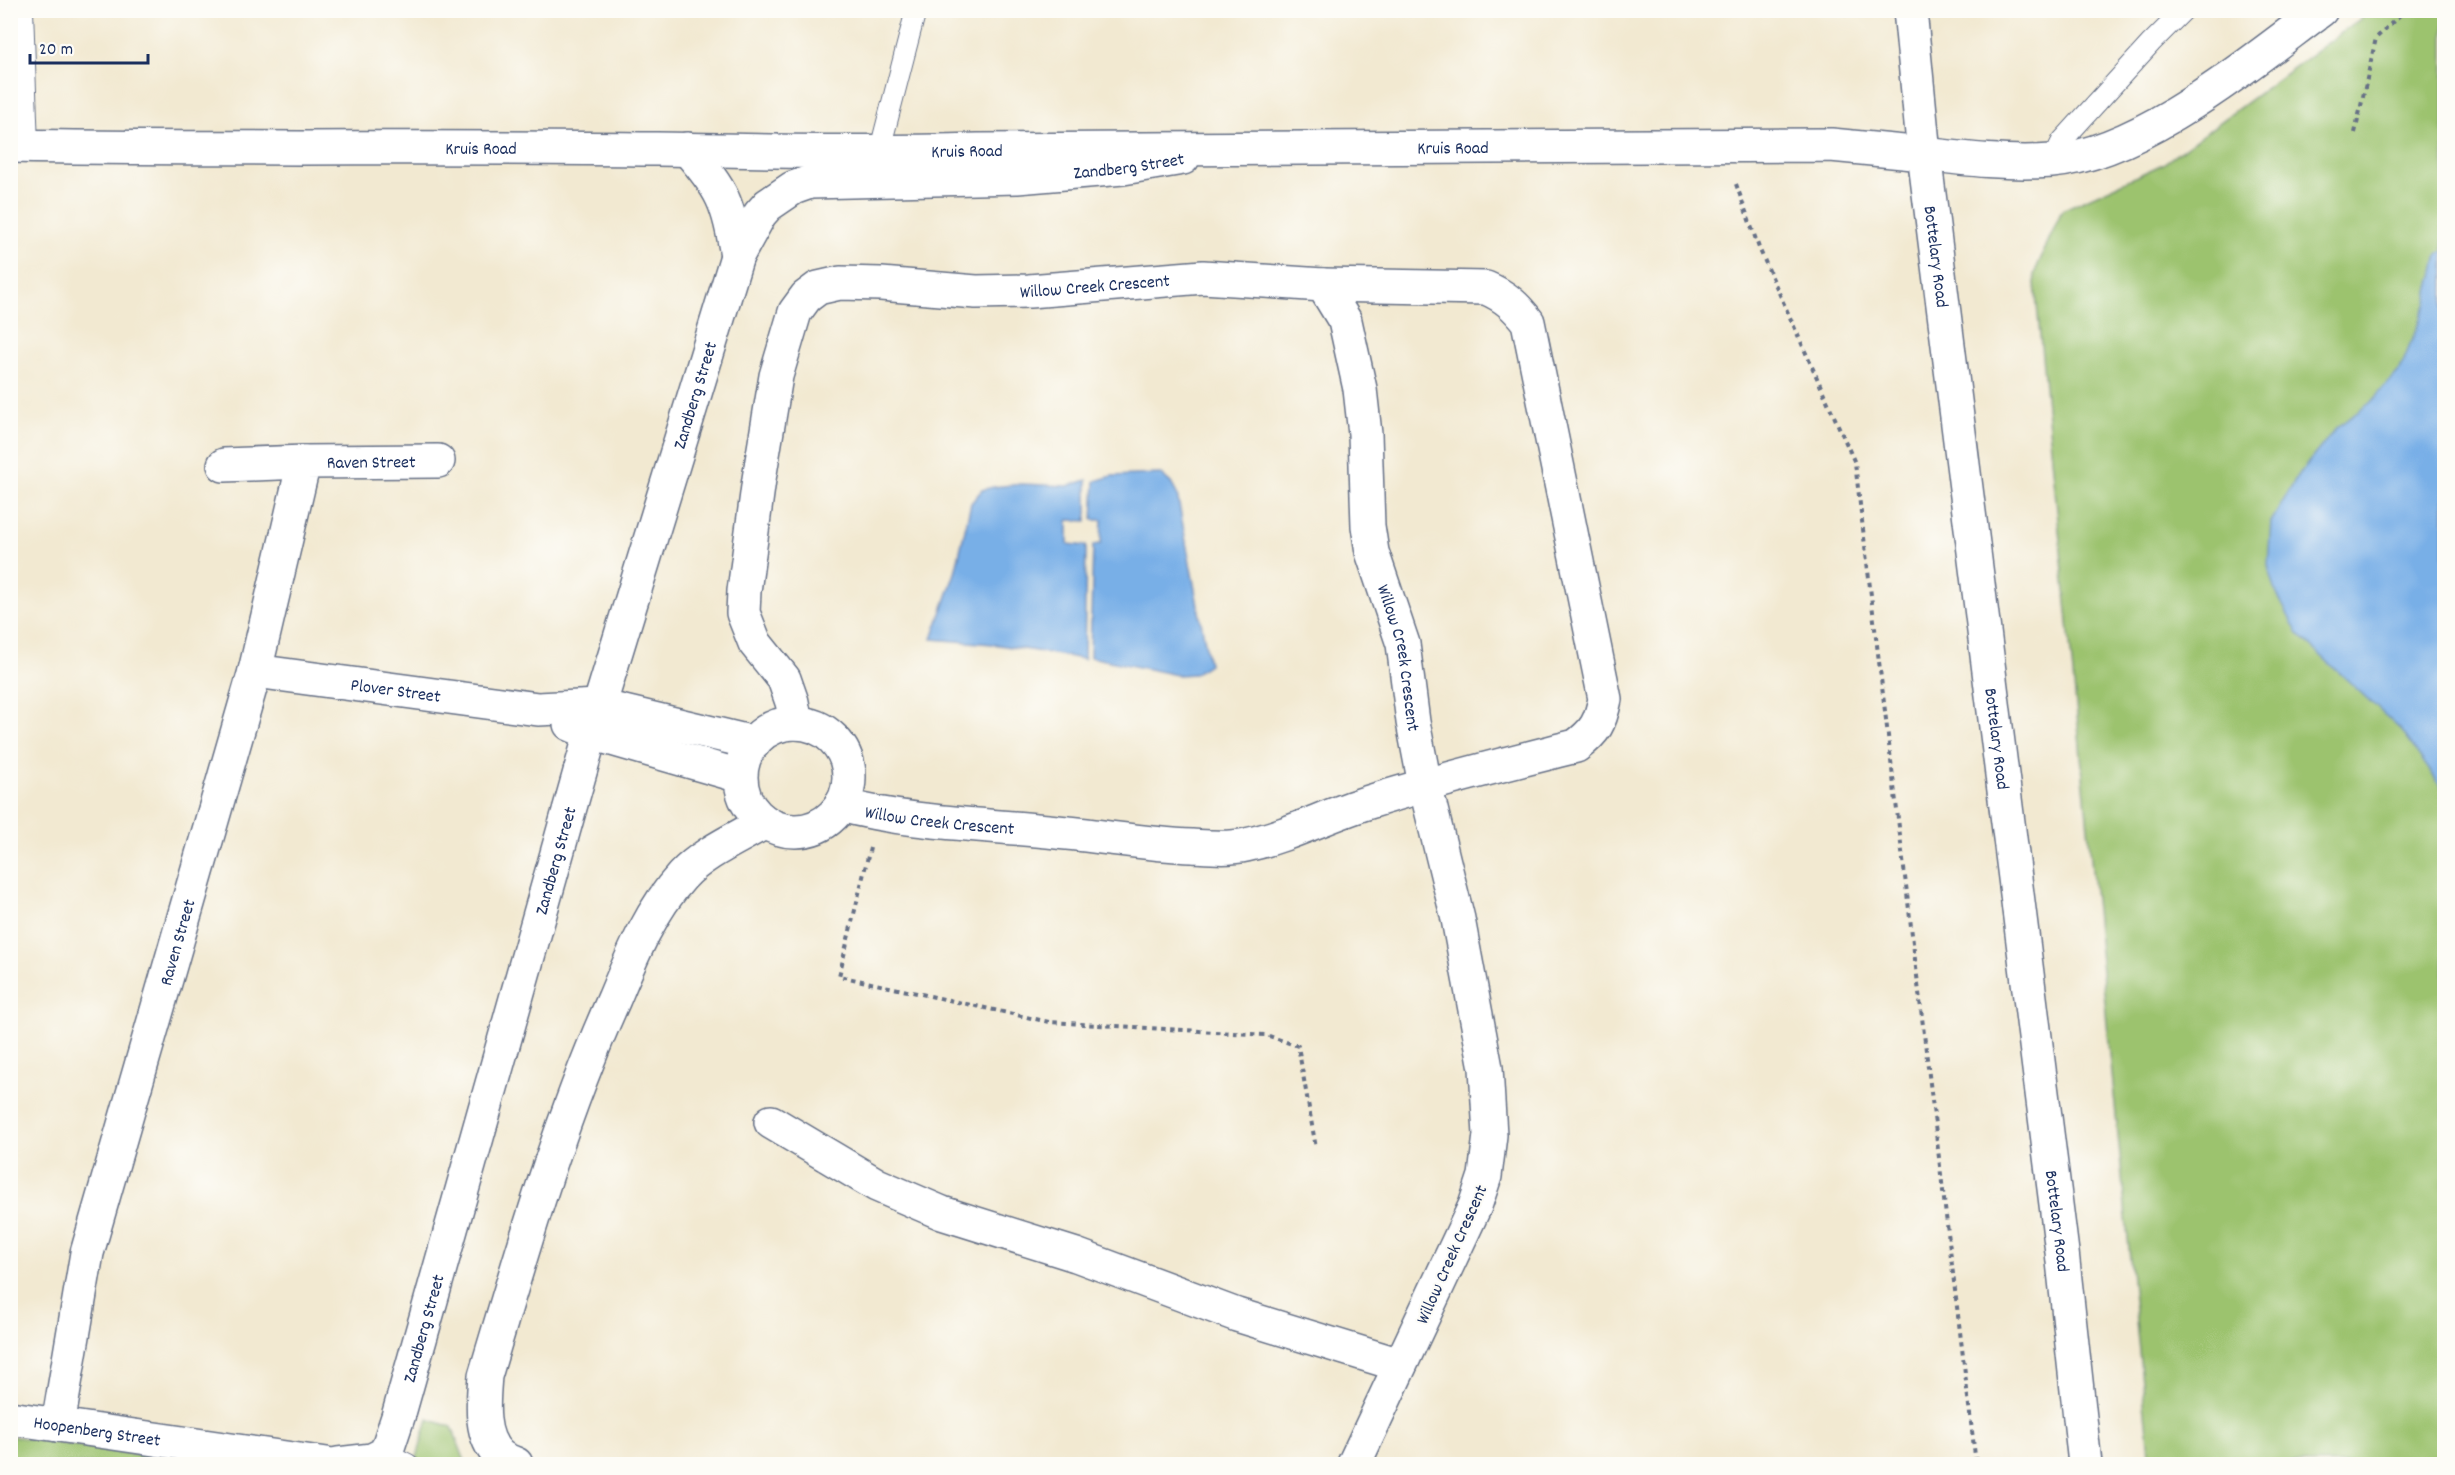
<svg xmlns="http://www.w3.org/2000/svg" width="2455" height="1475" font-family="Dekko,sans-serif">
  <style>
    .green { fill: #9cc36e; stroke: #5c7966; stroke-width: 1.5 }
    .water { fill: #78afe7; stroke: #4a6fa2; stroke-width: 1.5 }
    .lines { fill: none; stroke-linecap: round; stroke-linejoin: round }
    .lane-casing { stroke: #667086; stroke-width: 22 }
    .street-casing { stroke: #667086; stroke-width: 36 }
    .secondary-casing { stroke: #667086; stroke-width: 36 }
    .path { stroke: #667086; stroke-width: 4; stroke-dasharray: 4.5 4.5; stroke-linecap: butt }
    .lane { stroke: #fff; stroke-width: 20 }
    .street { stroke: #fff; stroke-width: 33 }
    .secondary { stroke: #fff; stroke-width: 33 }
    .labels { text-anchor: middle; stroke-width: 4.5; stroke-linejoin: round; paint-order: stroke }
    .street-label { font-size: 18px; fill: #1b2f5e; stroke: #fdfcf7 }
  </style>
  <rect width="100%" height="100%" fill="#fdfcf7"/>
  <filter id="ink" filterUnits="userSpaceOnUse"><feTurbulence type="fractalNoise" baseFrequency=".0167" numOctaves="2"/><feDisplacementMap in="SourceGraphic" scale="12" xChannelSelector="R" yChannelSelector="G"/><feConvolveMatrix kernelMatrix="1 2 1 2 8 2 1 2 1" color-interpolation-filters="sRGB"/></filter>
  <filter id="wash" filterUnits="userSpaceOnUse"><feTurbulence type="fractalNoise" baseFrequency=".008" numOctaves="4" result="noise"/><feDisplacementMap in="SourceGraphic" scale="24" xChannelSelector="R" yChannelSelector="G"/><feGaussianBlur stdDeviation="1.35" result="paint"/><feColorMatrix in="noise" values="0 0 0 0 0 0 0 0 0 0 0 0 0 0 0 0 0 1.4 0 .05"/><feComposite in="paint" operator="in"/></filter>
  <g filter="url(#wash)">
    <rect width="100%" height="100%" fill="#f2e9d1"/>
    <path class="green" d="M 2371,11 L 2444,11 L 2444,1464 L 2150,1464 L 2034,274 L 2062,210 L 2163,164 Z
      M 428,1419 L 452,1427 L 466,1464 L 415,1464 Z
      M 11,1436 L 205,1464 L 11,1464 Z"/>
    <path class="water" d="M 2444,251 L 2444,791 L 2402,731 L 2298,634 L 2276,592 L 2268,565 L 2271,522 L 2299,474 L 2337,427 L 2370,403 L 2400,370 L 2426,305 L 2438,255 Z
      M 1161,474 L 1171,483 L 1177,494 L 1209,664 L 1194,674 L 1177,675 L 1090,657 L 1093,545 L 1101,544 L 1102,520 L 1093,520 L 1095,481 L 1112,476 Z
      M 1087,480 L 1087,521 L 1068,520 L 1068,544 L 1086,546 L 1084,659 L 993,644 L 932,639 L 955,573 L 971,503 L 982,490 L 993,487 L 1021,484 L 1068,486 Z"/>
  </g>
  <g filter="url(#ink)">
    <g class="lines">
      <g class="lane-casing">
        <path id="lane" d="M 23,10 L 28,146
          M 879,153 L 916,10
          M 2052,161 L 2062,141 L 2151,43 L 2184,10
          M 386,1453 L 408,1464"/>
      </g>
      <g class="street-casing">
        <g id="street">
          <path d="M 687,149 C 722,189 729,203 737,256"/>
          <path d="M 1924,154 C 1966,159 2009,164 2052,161 C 2142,153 2249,63 2321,10"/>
          <path d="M 224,465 L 304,462"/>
          <path id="s1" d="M 255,671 L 538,709 L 599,706 L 754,743"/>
          <path id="s2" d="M 796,723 L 792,702 L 784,679 L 755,643 L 743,613 L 744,591 L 759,479 L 776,376 L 795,312 L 806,297 L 818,288 L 840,283 L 881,284 L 976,292 L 1029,291 L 1203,277 L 1323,285 L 1345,321 L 1360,389 L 1365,434 L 1368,526 L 1372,552 L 1403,644 L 1413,722 L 1425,785 L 1458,919 L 1486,1068 L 1490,1135 L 1485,1176 L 1475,1206 L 1354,1464"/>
          <circle cx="795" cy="777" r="54"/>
          <path d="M 570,724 L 591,733 L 740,776"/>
          <path id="s3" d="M 841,805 C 912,824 984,824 1057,832 C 1102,836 1146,844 1192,846 C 1209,847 1229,849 1246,845 C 1288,836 1325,816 1366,803 C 1435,781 1505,764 1576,746 C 1596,731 1600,723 1605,699 L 1528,322 C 1516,306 1505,296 1486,288 L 1323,285"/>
          <path d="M 771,1122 L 877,1185 L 942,1213 L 1076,1255 L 1237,1315 L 1400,1365"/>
          <path id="s4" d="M 10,1418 L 327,1464"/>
          <path id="s5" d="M 58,1425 L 87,1253 L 255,671 L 304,462 L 438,461"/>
          <path id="s6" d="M 338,1464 L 372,1460 L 386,1453 L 398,1417 L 591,733 L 737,256 L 760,214 L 768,205 L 793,188 L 810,182 L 1017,177 L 1123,168 L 1183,158"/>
          <path d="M 516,1464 C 511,1462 503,1459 499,1455 C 479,1436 483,1401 485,1376 C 523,1249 559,1121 614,999 C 632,956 650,911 682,876 C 703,853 738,838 765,822"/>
        </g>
      </g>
      <g class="secondary-casing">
        <g id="secondary">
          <path id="s7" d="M 1910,10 L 1924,154 L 2062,1252 L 2085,1464"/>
          <path id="s8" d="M 10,146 C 226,150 442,146 657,149 C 764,151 871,153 978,150 L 1831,145 L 1924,154"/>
        </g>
      </g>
      <path class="path" d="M 2355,133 L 2376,38 L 2402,13 L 2413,10
        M 1736,184 L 1759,248 L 1855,463 L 1976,1464
        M 870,848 L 839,976 L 1049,1022 L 1266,1035 L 1298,1046 L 1316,1148"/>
      <use href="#lane" class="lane"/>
      <use href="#street" class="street"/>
      <use href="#secondary" class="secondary"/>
    </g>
  </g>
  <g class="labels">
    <g class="street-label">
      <text dy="6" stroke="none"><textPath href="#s8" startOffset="471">Kruis Road</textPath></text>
      <text dy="6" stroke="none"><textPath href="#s8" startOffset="1443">Kruis Road</textPath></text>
      <text dy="6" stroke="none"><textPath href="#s8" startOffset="957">Kruis Road</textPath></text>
      <text dy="6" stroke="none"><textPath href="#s6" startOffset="1725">Zandberg Street</textPath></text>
      <text dy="6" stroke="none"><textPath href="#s7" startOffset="248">Bottelary Road</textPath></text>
      <text dy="6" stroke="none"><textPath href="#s2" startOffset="742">Willow Creek Crescent</textPath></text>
      <text dy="6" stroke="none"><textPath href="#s6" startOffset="1152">Zandberg Street</textPath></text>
      <text dy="6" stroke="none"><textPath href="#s5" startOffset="1062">Raven Street</textPath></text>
      <text dy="6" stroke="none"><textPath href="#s2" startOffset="1356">Willow Creek Crescent</textPath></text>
      <text dy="6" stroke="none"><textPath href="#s1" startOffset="142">Plover Street</textPath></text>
      <text dy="6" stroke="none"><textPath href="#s7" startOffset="734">Bottelary Road</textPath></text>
      <text dy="6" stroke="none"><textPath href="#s3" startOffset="100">Willow Creek Crescent</textPath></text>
      <text dy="6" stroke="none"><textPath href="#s6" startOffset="666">Zandberg Street</textPath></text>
      <text dy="6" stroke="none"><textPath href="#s5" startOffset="498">Raven Street</textPath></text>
      <text dy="6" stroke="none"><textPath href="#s7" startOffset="1220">Bottelary Road</textPath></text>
      <text transform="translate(1451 1254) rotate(-66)" y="6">Willow Creek Crescent</text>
      <text dy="6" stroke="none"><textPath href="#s6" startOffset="180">Zandberg Street</textPath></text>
      <text dy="6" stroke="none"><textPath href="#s4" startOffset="88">Hoopenberg Street</textPath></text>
    </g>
  </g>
  <rect width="2455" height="1475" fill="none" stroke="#fdfcf7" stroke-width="36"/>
  <path d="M30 54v9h118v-9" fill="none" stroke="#1b2f5e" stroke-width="3"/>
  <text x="39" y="54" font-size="18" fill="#1b2f5e" stroke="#fdfcf7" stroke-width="4.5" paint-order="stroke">20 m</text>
</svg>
